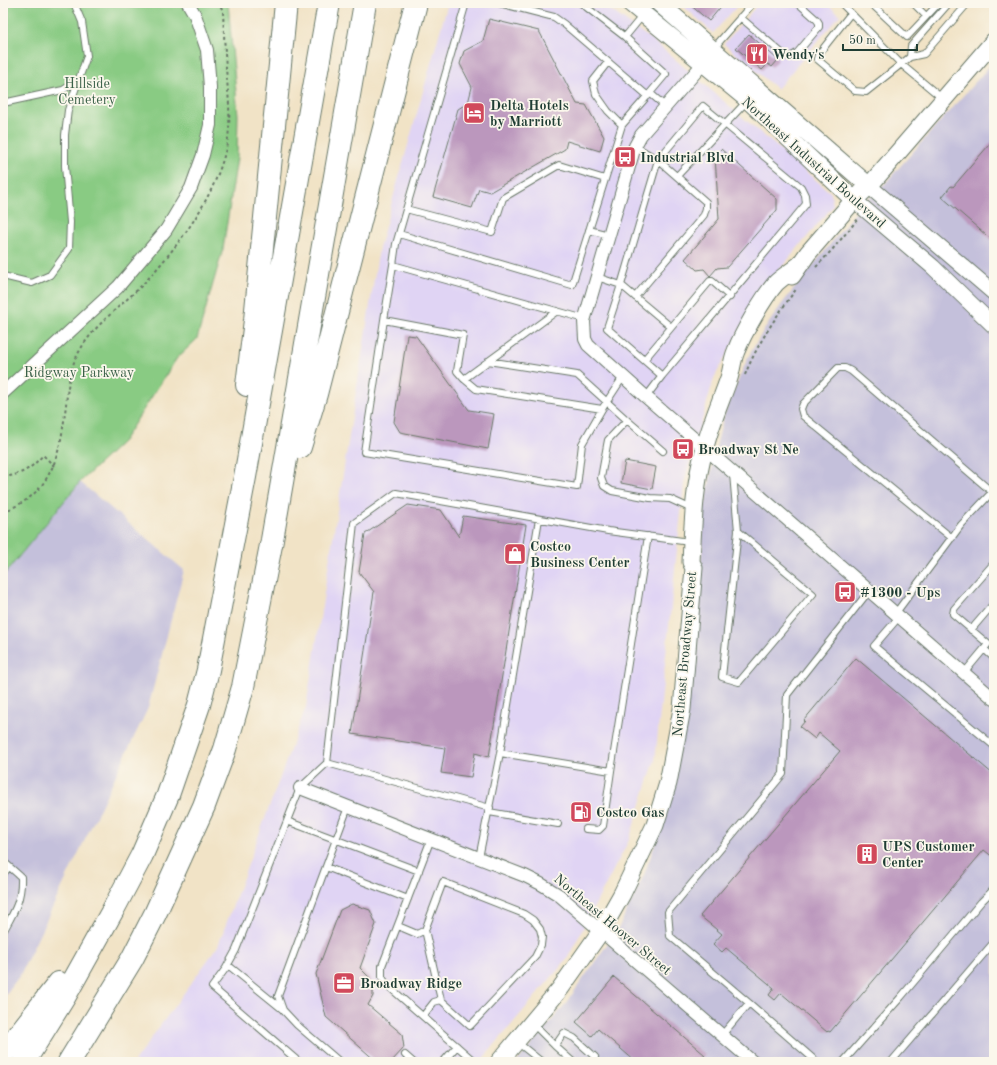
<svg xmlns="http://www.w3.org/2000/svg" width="997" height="1065" font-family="'Old Standard TT',serif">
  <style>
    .built { fill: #e0d4f4 }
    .industrial { fill: #c4c0db }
    .green { fill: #89cb83; stroke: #54845c }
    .building { fill: #bb97bd }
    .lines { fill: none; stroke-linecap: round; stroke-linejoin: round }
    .service-casing { stroke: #687767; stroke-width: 8 }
    .minor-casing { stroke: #687767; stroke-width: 14 }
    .tertiary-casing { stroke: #687767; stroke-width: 17 }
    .secondary-casing { stroke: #687767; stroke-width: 19 }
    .motorway-casing { stroke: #687767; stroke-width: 24 }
    .path { stroke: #687767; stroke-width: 2; stroke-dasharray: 3 3; stroke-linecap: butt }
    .service { stroke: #fff; stroke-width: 6 }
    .minor { stroke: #fff; stroke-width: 12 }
    .tertiary { stroke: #fff; stroke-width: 15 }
    .secondary { stroke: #fff; stroke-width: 17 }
    .motorway { stroke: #fff; stroke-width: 22 }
    .labels { text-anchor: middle; stroke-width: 3.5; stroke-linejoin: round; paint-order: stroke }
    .poi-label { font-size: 14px; font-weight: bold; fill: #1f3d34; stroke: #fbf7ec; text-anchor: start }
    .park-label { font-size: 14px; fill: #3a6048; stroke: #fbf7ec }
    .street-label { font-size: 14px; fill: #1f3d34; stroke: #fbf7ec }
  </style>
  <rect width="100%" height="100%" fill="#fbf7ec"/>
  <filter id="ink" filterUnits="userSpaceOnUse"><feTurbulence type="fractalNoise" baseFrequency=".025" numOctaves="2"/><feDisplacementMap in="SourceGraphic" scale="8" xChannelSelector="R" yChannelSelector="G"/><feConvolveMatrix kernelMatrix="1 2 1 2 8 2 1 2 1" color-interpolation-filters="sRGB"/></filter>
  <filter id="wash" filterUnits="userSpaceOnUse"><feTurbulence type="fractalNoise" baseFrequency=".012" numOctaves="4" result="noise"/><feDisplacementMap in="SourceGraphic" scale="16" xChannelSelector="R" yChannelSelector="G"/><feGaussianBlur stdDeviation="0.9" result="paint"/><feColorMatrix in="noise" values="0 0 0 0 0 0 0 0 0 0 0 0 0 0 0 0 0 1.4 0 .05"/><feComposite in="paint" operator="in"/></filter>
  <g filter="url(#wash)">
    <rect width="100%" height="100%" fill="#f1e3c6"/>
    <path class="built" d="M 448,3 L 601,3 L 656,43 L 831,193 L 833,206 L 760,293 L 714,378 L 684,483 L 655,760 L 629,840 L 567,959 L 480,1062 L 134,1062 L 218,946 L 306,707 L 379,248 Z
      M 680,3 L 740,3 L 713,33 Z
      M 759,3 L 826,3 L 840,15 L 777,89 L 724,44 Z"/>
    <path class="industrial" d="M 994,61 L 994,1062 L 517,1062 L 564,1006 L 618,929 L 644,875 L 668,808 L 697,601 L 702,549 L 704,509 L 717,443 L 724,415 L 748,357 L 762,333 L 781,305 L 864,202 L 880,189 Z
      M 80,482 L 184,570 L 148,708 L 20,975 L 3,998 L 3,576 Z"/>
    <path class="green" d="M 3,3 L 228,3 L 238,115 L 237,158 L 223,249 L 197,339 L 177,358 L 123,441 L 80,482 L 3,576 Z"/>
    <g id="blocks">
      <path class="building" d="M 688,3 L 724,3 L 709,21 Z
        M 489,19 L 539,31 L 577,104 L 586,105 L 604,137 L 600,151 L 567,141 L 565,149 L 490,192 L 479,189 L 472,208 L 433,197 L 458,109 L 468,103 L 472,87 L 460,64 L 464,51 L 483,41 Z
        M 749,34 L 778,60 L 772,67 L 768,64 L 762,70 L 736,48 Z
        M 994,139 L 994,242 L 942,197 L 951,186 L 953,187 Z
        M 721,149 L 777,199 L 777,210 L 727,267 L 717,268 L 710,276 L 704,269 L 697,270 L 685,259 L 719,219 L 715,156 Z
        M 407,335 L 416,336 L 469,410 L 494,414 L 488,449 L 400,432 L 394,422 Z
        M 625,461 L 656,467 L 652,489 L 621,483 Z
        M 408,505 L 441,510 L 459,537 L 463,516 L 526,525 L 489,757 L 475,753 L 471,777 L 441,773 L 445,748 L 352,734 L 374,592 L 359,572 L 365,534 Z
        M 856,658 L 994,775 L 994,858 L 984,850 L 830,1032 L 828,1031 L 827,1032 L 781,993 L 775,1000 L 769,995 L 774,988 L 726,948 L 722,952 L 713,944 L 722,934 L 700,916 L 840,751 L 819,733 L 815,739 L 800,727 L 805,721 L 804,720 Z
        M 352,904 L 370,910 L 376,924 L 360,968 L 369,977 L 373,988 L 373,996 L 368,1005 L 402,1034 L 404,1048 L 391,1062 L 377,1062 L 326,1017 L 316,974 L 340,910 Z
        M 614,977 L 705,1055 L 699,1062 L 636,1062 L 598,1029 L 592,1036 L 576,1022 Z"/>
    </g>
  </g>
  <g filter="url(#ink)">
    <use href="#blocks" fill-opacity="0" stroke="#687767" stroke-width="1"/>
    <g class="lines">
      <g class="service-casing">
        <path id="service" d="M 466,3 L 396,244 L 393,265 L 585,319
          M 499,3 L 554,17 L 564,24 L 648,96
          M 581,3 L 625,37 L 643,15
          M 841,3 L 901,64 L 943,99
          M 875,3 L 875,7 L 907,37 L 939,3
          M 913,3 L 926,16
          M 851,13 L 818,55 L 817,59 L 855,91 L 866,92 L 910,57 L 924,54 L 968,3
          M 740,17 L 783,54 L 790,57 L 797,53 L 819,27 L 819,23 L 817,20 L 798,3
          M 625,37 L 666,74 L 650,93 L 666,107
          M 715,49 L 719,42 L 753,3
          M 910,57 L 911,46 L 949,3
          M 608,62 L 593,81 L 596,94 L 608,111 L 622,125
          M 3,103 L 63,90 L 80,79
          M 635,146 L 658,160 L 706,202 L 706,208 L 704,215 L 635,297
          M 677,176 L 747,101
          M 406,209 L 492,232 L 503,198 L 559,165 L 605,179
          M 589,230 L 609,235
          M 399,234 L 572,285 L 622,125 L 650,93
          M 393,265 L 384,320 L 463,335 L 457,371 L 464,379 L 557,311
          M 3,276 L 32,283 L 50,275 L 69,249 L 70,222 L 65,166 L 65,135 L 68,110 L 87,56 L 82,22 L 74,3
          M 597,277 L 621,285 L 607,328 L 662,376 L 806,204 L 805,195 L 801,187 L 703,106 L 658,160 L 621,285 L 671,327
          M 384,320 L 364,452 L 577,487 L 582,444 L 602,409
          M 644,360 L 710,281 L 712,281 L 730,297
          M 488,361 L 577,375 L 627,420
          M 464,379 L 476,389 L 602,409 L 623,377
          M 646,397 L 662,376
          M 663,451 L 627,420 L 608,440 L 607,445 L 601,478 L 604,486 L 612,491 L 650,498 L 670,499 L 692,509
          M 733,474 L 738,531 L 722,677 L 739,682 L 813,594 L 738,531
          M 952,538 L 803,416 L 801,409 L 803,404 L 838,368 L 845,368 L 851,371 L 992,492
          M 994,563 L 954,609 L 953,614 L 988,644 L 984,649 L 994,658
          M 895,614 L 961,525 L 994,490
          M 899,617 L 874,646 L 994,746
          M 971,630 L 994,603
          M 964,673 L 984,649
          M 500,753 L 611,771 L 648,536
          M 490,808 L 327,763 L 354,523 L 396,493 L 608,531 L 690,542
          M 489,812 L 558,824
          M 287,821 L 419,871
          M 586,829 L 599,830 L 603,826 L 611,771
          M 431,839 L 382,966 L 382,977 L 387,985 L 475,1062
          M 479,858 L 500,753 L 539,519
          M 3,861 L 21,877 C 22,900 14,912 3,932
          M 326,867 L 408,899
          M 3,874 L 9,867
          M 398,926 L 417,934 L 425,930 L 443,882 L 524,914 L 533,920 L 540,929 L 542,937 L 541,945 L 535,957 L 470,1026 L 441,1000 L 434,1002 L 423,1016
          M 425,930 L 441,1000
          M 228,965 L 282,1009
          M 749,1003 L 670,936 L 668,912 L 783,774 L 787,695 L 869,591
          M 533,1024 L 555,1046 L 573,1062
          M 722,1035 L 749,1003 L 817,1062
          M 517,1042 L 542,1062
          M 555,1046 L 564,1033 L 574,1038 L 595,1057
          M 405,1055 L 413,1062
          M 299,1062 L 212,987 L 226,968 L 236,950 L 300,788 L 327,763
          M 340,1062 L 297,1025 L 283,1010 L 278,996 L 348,807
          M 443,1062 L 457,1046
          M 843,1062 L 901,997 L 981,902 L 994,889
          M 891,1062 L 994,942"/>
      </g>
      <g class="minor-casing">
        <path id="minor" d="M 708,58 L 641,135 L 635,146 L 584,321 L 585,339 L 588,345 L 646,397 L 994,699
          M 3,393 L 118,287 L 166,230 L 191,188 L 203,155 L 210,125 L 210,87 L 207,50 L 195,15 L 188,3
          M 300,788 L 525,876 L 541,884 L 559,895 L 753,1062"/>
      </g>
      <g class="tertiary-casing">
        <path id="tertiary" d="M 869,186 L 994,293
          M 854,200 L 933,267 L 994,326"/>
      </g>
      <g class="secondary-casing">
        <path id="secondary" d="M 630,3 L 748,100 L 854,200
          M 659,3 L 869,186
          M 792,276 L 808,253 L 854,200 L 869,186 L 994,41
          M 499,1062 L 560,989 L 601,931 L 622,894 L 655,825 L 668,783 L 682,709 L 694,568 L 691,562 C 693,523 694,485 705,447 C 711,423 721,401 729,378 C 732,369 732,360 736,351 C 743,333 763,298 776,283 C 782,277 791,272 798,266"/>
      </g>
      <g class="motorway-casing">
        <path id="motorway" d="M 247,385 L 255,320 L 286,3
          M 300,447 L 316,394 L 416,3
          M 3,1054 L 59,983
          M 24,1062 L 65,996 L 113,910 L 142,855 L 168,795 L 199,705 L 208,670 L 245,477 L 329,3
          M 69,1062 L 132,959 L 155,914 L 204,806 L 225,749 L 243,687 L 272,540 L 365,3"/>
      </g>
      <path class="path" d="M 610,3 L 618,9
        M 816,267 L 832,250 L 858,219
        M 745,375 C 757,344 777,315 797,288
        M 3,477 C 21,475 31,469 43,455 L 54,466
        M 3,512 C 12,508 21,504 29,498 C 58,475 62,438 66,405 C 67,392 70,369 76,358 C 91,325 123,306 147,280 C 182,241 216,196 227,144 C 231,123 229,101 227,80 C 225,57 224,34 223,11 L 219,3"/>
      <use href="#service" class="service"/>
      <use href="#minor" class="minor"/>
      <use href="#tertiary" class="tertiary"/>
      <use href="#secondary" class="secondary"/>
      <use href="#motorway" class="motorway"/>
    </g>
  </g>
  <defs>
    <g id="restaurant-square" transform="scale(1.15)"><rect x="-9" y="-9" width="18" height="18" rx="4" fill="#d1495b" stroke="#fbf7ec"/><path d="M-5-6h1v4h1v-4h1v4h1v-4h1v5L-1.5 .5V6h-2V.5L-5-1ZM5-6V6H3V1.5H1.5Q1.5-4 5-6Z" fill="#fff"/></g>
    <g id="hotel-square" transform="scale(1.15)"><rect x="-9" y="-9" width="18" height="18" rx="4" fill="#d1495b" stroke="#fbf7ec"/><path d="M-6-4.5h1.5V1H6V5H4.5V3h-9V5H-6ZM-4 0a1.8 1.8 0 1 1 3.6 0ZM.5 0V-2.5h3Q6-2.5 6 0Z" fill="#fff"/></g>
    <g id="bus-square" transform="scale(1.15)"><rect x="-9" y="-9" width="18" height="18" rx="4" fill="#d1495b" stroke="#fbf7ec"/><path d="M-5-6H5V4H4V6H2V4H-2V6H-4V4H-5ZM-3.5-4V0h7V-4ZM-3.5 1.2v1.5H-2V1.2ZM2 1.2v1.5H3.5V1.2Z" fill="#fff"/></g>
    <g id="shop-square" transform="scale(1.15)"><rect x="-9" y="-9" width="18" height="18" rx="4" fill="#d1495b" stroke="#fbf7ec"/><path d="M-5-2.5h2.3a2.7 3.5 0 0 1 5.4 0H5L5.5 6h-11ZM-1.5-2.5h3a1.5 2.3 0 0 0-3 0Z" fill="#fff"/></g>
    <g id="fuel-square" transform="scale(1.15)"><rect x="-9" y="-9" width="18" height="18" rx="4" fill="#d1495b" stroke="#fbf7ec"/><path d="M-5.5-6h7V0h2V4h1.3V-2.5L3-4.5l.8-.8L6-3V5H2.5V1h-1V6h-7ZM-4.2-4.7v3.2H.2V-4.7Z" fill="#fff"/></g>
    <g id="building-square" transform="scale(1.15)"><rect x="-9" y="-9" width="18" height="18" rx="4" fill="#d1495b" stroke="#fbf7ec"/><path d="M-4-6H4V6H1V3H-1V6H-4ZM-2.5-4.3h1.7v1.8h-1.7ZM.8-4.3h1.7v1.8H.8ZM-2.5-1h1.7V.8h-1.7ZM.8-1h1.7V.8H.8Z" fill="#fff"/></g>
    <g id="office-square" transform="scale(1.15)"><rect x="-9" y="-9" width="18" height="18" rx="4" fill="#d1495b" stroke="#fbf7ec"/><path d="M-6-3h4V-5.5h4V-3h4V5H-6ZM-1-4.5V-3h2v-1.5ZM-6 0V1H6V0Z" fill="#fff"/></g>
  </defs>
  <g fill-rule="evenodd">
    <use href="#restaurant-square" x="757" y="54"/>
    <use href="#hotel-square" x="474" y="113"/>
    <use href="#bus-square" x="625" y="157"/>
    <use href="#bus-square" x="683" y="449"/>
    <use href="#shop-square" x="515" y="554"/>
    <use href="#bus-square" x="845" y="592"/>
    <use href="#fuel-square" x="581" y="812"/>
    <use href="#building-square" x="867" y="854"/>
    <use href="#office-square" x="344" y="983"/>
  </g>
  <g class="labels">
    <g class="poi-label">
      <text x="772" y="59">Wendy's</text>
      <text x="490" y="110">Delta Hotels<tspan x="490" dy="16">by Marriott</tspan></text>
      <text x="640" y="162">Industrial Blvd</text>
      <text x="698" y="454">Broadway St Ne</text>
      <text x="530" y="551">Costco<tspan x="530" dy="16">Business Center</tspan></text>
      <text x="860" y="597">#1300 - Ups</text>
      <text x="596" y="817">Costco Gas</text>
      <text x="882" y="851">UPS Customer<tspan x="882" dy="16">Center</tspan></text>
      <text x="360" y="988">Broadway Ridge</text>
    </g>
    <g class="park-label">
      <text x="87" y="88">Hillside<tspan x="87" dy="16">Cemetery</tspan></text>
      <text x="79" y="377">Ridgway Parkway</text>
    </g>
    <g class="street-label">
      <text transform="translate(814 162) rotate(42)" y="5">Northeast Industrial Boulevard</text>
      <text transform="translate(684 654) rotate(-85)" y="5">Northeast Broadway Street</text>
      <text transform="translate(613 924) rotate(40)" y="5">Northeast Hoover Street</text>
    </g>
  </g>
  <rect width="997" height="1065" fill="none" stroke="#fbf7ec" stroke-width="16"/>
  <path d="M843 44v6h74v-6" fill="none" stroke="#1f3d34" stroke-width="2"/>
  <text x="849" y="44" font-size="12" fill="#1f3d34" stroke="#fbf7ec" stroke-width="3" paint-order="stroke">50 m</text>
</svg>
